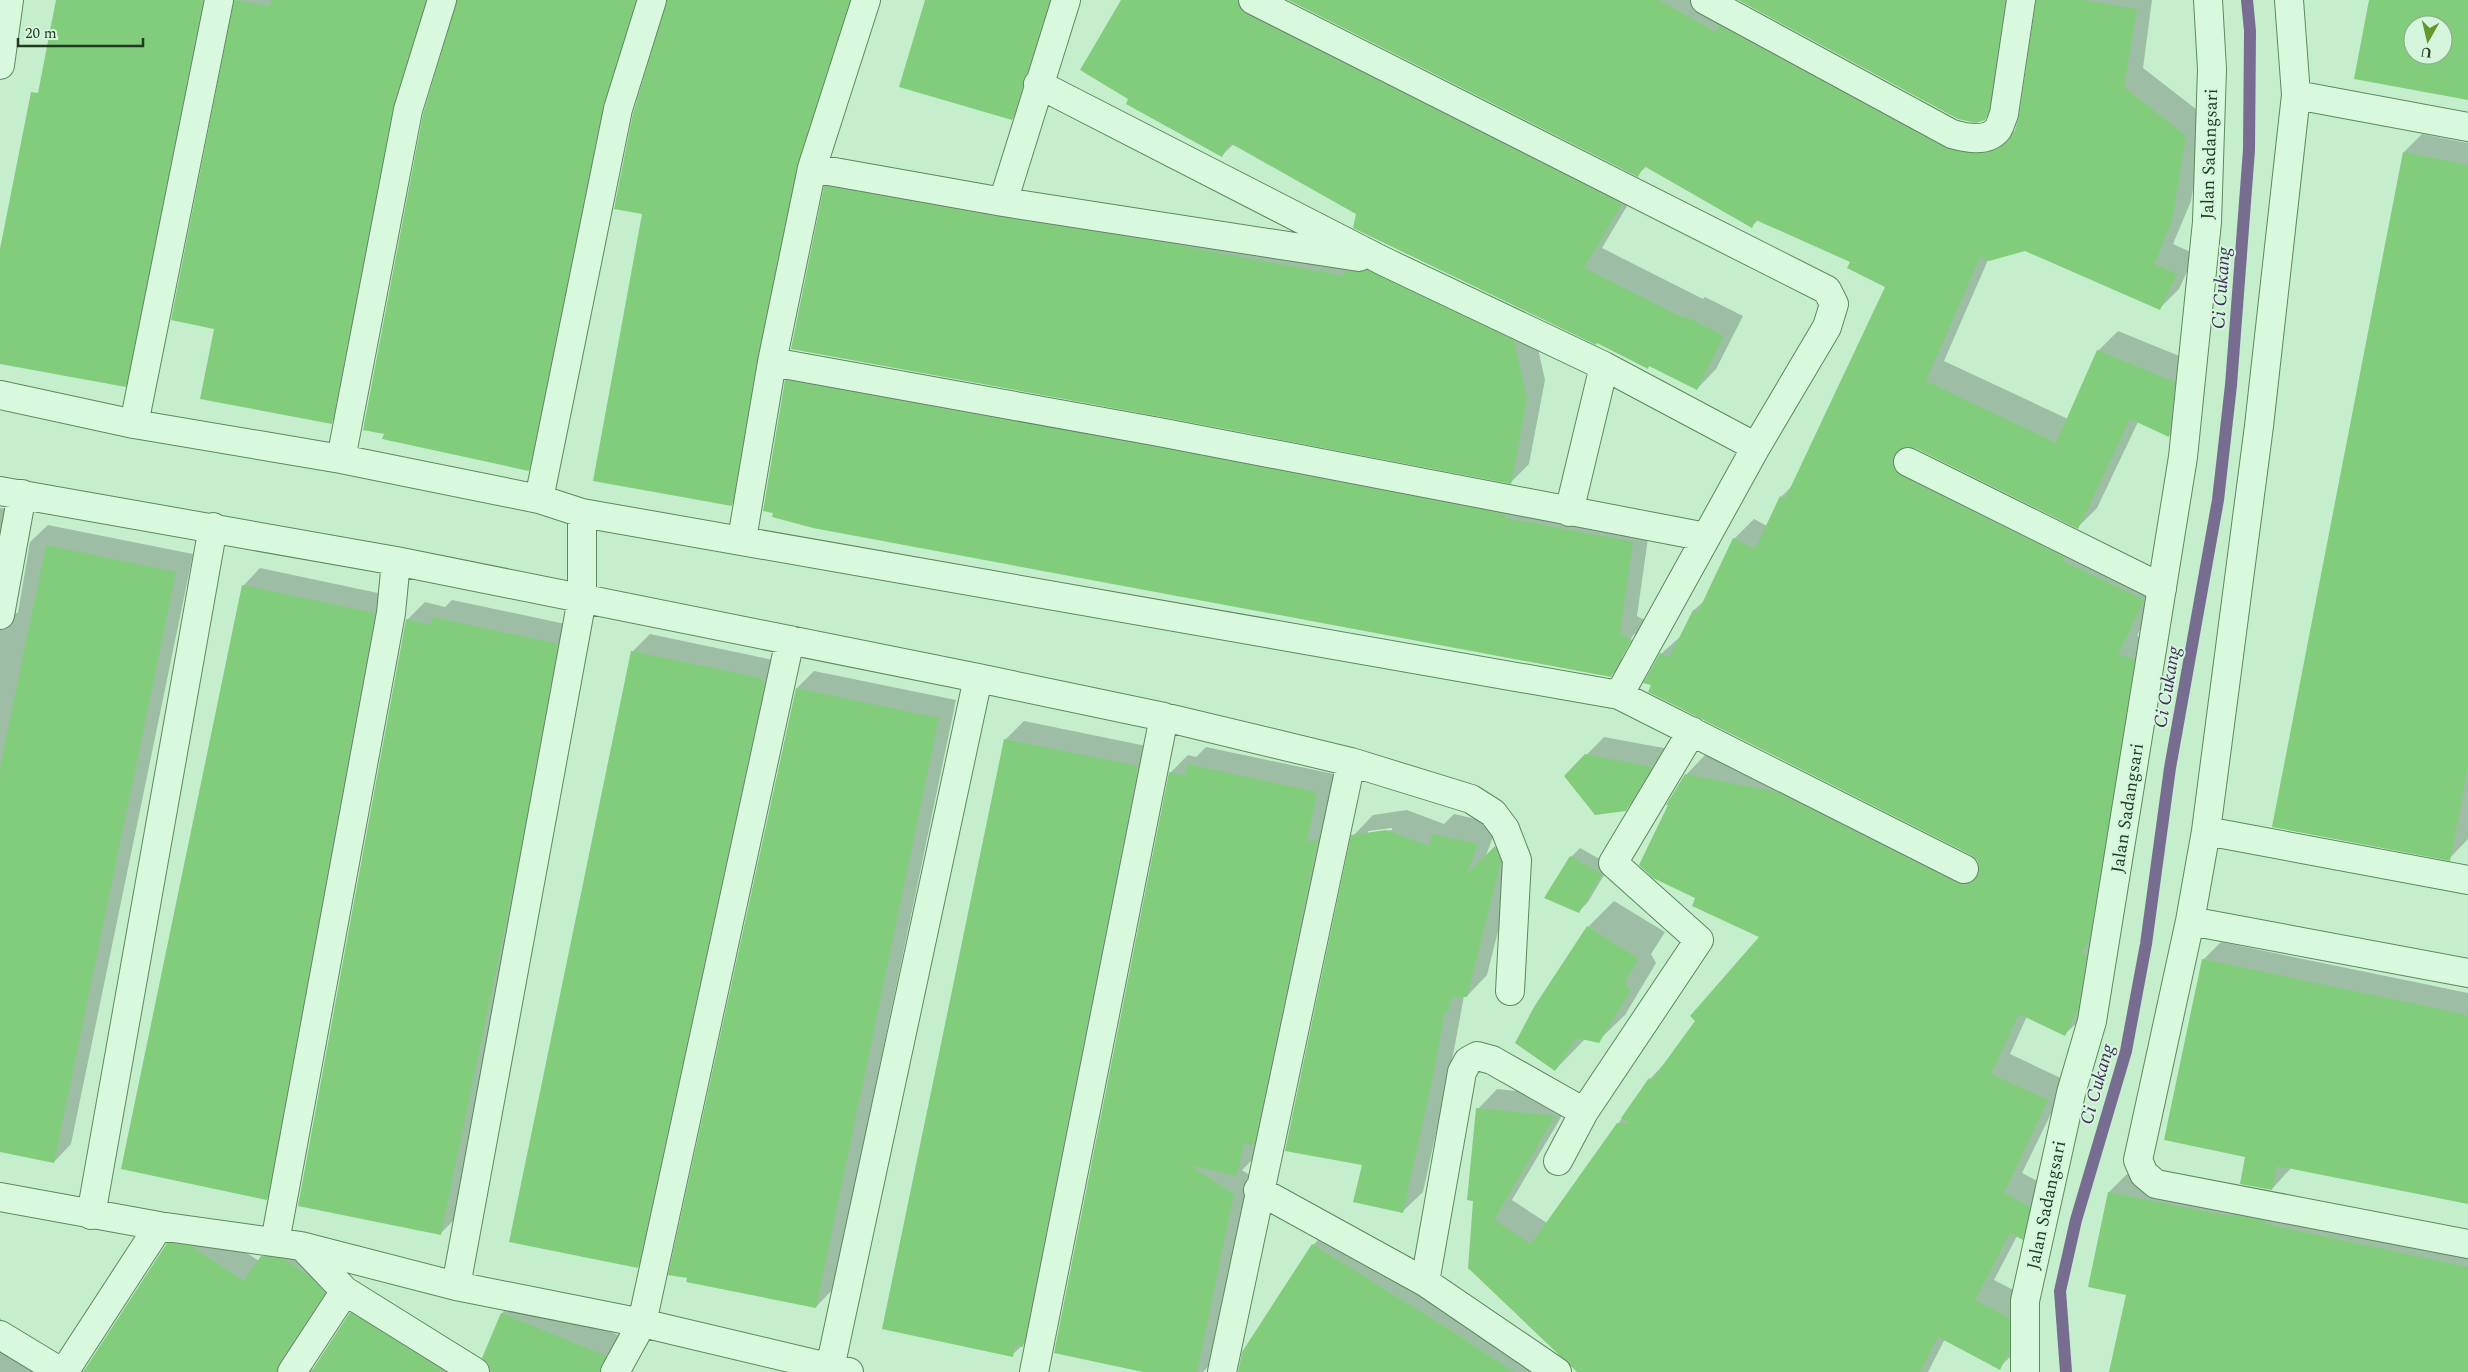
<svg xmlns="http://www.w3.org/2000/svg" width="2468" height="1372" font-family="Spectral,serif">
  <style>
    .shadow { fill: #0003; fill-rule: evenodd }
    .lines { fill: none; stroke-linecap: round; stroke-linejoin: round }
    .stream { stroke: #766d90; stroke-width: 12 }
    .building { fill: #82cd7b; fill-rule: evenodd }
    .minor-casing { stroke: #5b8a5c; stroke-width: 30 }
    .tertiary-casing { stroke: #5b8a5c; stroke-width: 30 }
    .minor { stroke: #d9f9df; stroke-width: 28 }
    .tertiary { stroke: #d9f9df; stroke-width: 28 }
    .labels { text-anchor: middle; stroke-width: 4; stroke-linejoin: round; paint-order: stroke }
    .street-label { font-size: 18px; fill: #1f3a1f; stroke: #d5f6dc }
    .water-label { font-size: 19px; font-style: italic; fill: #412e5a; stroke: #d5f6dc }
  </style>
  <rect width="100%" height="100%" fill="#c5eecd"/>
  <path class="shadow" d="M 57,0 L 217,0 L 143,367 L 125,386 L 0,362 L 0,252 L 37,93 L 40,91 Z
    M 235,0 L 438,0 L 350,404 L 331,422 L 215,328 Z
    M 458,0 L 648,0 L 547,451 L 528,470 Z
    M 668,0 L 861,0 L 750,486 L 731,504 L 643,213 Z
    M 927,0 L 1061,0 L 1030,101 L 1012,119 Z
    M 1123,0 L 1276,0 L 1640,184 L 1602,248 L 1703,299 L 1705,297 L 1743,316 L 1716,369 L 1697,389 L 1357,214 L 1234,144 L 1221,156 L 1127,104 L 1130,99 Z
    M 1290,0 L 1728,0 L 1965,128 L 2004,134 L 2015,131 L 2021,117 L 2037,0 L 2152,0 L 2143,68 L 2205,116 L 2191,201 L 2173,244 L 2195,254 L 2179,289 L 2159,309 L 2025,250 L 1988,260 L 1944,361 L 2068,419 L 2098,351 L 2118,331 L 2194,362 L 2189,416 L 2169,436 L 2138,422 L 2097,508 L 2078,527 L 1913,446 L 1914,450 L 2163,580 L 2137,636 L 2154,639 L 2085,1015 L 2065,1034 L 2027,1016 L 2010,1054 L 2067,1081 L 2022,1173 L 2049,1187 L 2042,1219 L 2022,1238 L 2017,1236 L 1994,1280 L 2029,1298 L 2019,1348 L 1999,1368 L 1945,1339 L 1928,1372 L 1579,1372 L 1474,1200 L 1478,1109 L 1497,1089 L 1573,1097 L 1512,1200 L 1547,1223 L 1650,1079 L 1666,1062 L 1761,937 L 1697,897 L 1686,775 L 1705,755 L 1796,772 L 1980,864 L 1972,854 L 1661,654 L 1682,635 L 1694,610 L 1705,600 L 1734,539 L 1754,519 L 1767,526 L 1781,497 L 1794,484 L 1887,287 L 1851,261 L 1758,220 L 1751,227 L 1647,166 L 1637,175 Z
    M 1740,0 L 2021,0 L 2004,100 L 1984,120 Z
    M 2422,134 L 2468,143 L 2468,839 L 2449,859 L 2404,152 Z
    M 844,169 L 1360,258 L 1532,322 L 1545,380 L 1529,464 L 1511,482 L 825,187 Z
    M 804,363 L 1650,524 L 1637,616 L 1649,622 L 1629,658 L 1611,676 L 786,381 ZM 1634,634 L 1636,635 L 1623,658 L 1620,658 Z
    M 0,508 L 8,509 L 7,609 L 15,613 L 18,613 L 30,542 L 48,525 L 193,554 L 71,1144 L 54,1162 L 0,1150 Z
    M 260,568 L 392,596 L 284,1181 L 267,1198 L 243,586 Z
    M 452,600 L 575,626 L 458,1216 L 440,1234 L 407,620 L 425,602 L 445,607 Z
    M 650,634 L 778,661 L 655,1249 L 637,1267 L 632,652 Z
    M 814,671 L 956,700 L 833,1289 L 816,1307 L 797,688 Z
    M 1024,721 L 1156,748 L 1041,1328 L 1012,1355 L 1006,739 Z
    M 1604,737 L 1669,749 L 1644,791 L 1625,810 L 1566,776 Z
    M 1206,747 L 1334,774 L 1323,825 L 1335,824 L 1255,1157 L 1242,1170 L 1251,1176 L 1212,1363 L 1203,1372 L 1151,1372 L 1170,773 L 1188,755 L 1196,757 Z
    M 1407,810 L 1444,824 L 1454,814 L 1498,824 L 1485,858 L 1516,827 L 1521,840 L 1487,975 L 1467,996 L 1464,996 L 1454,1050 L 1423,1192 L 1402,1212 L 1363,1164 L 1353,836 L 1373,815 ZM 1392,828 L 1392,830 L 1368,834 L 1368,831 Z
    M 1580,848 L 1610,865 L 1588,902 L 1579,911 L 1546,898 L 1571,857 Z
    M 1614,901 L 1665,932 L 1651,954 L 1656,963 L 1625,1015 L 1598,1041 L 1585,1039 L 1555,1070 L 1588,927 Z
    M 2221,942 L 2468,993 L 2468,1203 L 2291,1168 L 2272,1189 L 2247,1156 L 2203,960 Z
    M 2127,1174 L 2468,1245 L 2468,1372 L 2110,1372 L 2127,1294 L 2090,1286 L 2109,1192 Z
    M 186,1225 L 210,1229 L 259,1261 L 280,1239 L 342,1274 L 309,1370 L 314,1369 L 351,1313 L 369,1295 L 491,1370 L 502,1313 L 520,1295 L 623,1337 L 610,1372 L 0,1372 L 0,1318 L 10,1330 L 81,1372 L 86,1369 L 168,1244 Z
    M 1333,1225 L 1564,1372 L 1239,1372 L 1243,1353 L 1313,1245 Z"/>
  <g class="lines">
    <path class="stream" d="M 2066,1372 L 2060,1291 L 2076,1220 L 2126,1051 L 2146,944 L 2170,768 L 2218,500 L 2231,385 L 2249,150 L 2250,31 L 2247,0"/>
  </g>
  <path class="building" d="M 56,0 L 203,0 L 126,387 L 0,364 L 0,249 L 31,92 L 38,93 Z
    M 234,0 L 270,6 L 271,0 L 426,0 L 393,107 L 332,424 L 200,399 L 214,329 L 171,320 Z
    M 457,0 L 636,0 L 603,106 L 529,471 L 382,439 L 384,434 L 363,430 L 423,114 Z
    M 667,0 L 850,0 L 797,165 L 757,359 L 732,506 L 593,481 L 642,214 L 614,209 L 633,113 Z
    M 925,0 L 1050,0 L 1012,120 L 899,87 Z
    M 1121,0 L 1238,0 L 1240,8 L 1246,14 L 1622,204 L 1584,268 L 1683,318 L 1684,316 L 1724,336 L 1697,390 L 1649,366 L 1648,369 L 1597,343 L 1596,345 L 1353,228 L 1356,214 L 1230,143 L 1222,157 L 1126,104 L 1128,99 L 1080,70 Z
    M 1288,0 L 1659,0 L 1716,32 L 1720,26 L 1945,148 L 1975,154 L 1986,153 L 2001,147 L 2009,140 L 2015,130 L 2019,116 L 2036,0 L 2081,0 L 2137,9 L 2124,87 L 2186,136 L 2172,221 L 2154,264 L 2177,274 L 2160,310 L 2025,251 L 1989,261 L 1980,257 L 1926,381 L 2056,443 L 2097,350 L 2175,382 L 2169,437 L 2130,419 L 2078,529 L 1915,448 L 1908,446 L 1900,449 L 1894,455 L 1892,462 L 1895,470 L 1901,476 L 2064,557 L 2063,561 L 2144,600 L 2118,655 L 2135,659 L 2090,938 L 2082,953 L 2087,956 L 2078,1010 L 2065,1036 L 2019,1014 L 1991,1074 L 2048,1100 L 2004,1193 L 2030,1207 L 2023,1240 L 2010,1233 L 1975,1300 L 2009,1318 L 2009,1351 L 2000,1370 L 1938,1337 L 1920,1372 L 1577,1372 L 1468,1268 L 1473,1201 L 1467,1200 L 1476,1108 L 1555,1116 L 1494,1220 L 1531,1244 L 1617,1123 L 1630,1124 L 1621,1118 L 1649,1078 L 1652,1080 L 1695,1021 L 1690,1016 L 1759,937 L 1692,906 L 1695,898 L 1653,878 L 1639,865 L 1668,805 L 1666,805 L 1685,774 L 1776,792 L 1957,883 L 1965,885 L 1973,882 L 1978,876 L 1980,868 L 1977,860 L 1971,855 L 1648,692 L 1651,685 L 1643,683 L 1660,653 L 1669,658 L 1693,610 L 1698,612 L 1733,538 L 1755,549 L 1780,496 L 1785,499 L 1885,287 L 1847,268 L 1850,262 L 1756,220 L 1752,228 L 1644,166 L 1638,177 Z
    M 1738,0 L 2005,0 L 1989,110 L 1985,120 L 1976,123 L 1958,119 Z
    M 2369,0 L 2468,0 L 2468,100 L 2354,79 ZM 2413,25 L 2443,25 L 2443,55 L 2413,55 Z
    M 2403,152 L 2468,165 L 2468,767 L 2450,861 L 2272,827 Z
    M 824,186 L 1000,217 L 1160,242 L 1344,276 L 1345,271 L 1357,272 L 1367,270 L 1514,340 L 1527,399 L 1511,484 L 1162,417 L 791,349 Z
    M 785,380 L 1156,447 L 1505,514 L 1505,518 L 1633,542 L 1620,634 L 1632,640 L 1611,677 L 813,528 L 772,517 L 773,513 L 763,511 Z
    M 46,545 L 176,572 L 54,1163 L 0,1152 L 0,768 Z
    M 242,585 L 375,613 L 267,1200 L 121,1169 Z
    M 433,617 L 558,644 L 517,869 L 441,1235 L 298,1206 L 406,619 L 431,625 Z
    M 631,651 L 761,678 L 761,680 L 765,681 L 638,1268 L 509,1242 Z
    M 796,688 L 939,718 L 816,1308 L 686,1282 L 687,1278 L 668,1275 Z
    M 1004,739 L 1138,766 L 1023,1347 L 1015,1345 L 1013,1357 L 882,1329 Z
    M 1585,754 L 1652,767 L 1626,811 L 1595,815 L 1564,776 Z
    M 1187,764 L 1317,792 L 1307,842 L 1318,840 L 1254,1145 L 1244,1144 L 1237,1176 L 1189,1165 L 1234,1194 L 1197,1372 L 1143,1372 L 1054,1353 L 1169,772 L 1185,776 Z
    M 1386,830 L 1429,846 L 1432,834 L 1478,844 L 1467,874 L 1495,846 L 1501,861 L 1467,997 L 1451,997 L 1448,1012 L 1445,1011 L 1434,1071 L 1403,1213 L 1353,1202 L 1362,1165 L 1285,1151 L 1351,835 Z
    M 1570,856 L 1602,874 L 1579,913 L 1544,898 Z
    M 1587,926 L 1639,959 L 1625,981 L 1630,991 L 1599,1043 L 1577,1038 L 1555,1071 L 1515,1043 L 1534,1007 Z
    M 2202,959 L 2468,1015 L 2468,1204 L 2277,1166 L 2272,1190 L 2240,1184 L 2245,1157 L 2164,1140 Z
    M 2108,1192 L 2233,1217 L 2234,1215 L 2266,1221 L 2265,1224 L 2468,1267 L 2468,1372 L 2109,1372 L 2126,1295 L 2088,1287 Z
    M 167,1243 L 191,1246 L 244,1281 L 261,1256 L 284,1259 L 309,1276 L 325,1293 L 279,1363 L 277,1372 L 83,1372 Z
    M 1312,1244 L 1453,1332 L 1514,1372 L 1238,1372 L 1242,1352 Z
    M 350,1312 L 445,1372 L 311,1372 Z
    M 501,1313 L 606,1356 L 599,1372 L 491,1372 L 488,1364 L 482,1358 Z"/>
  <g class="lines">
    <g class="minor-casing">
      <path id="minor" d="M 1253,0 L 1827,290 L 1834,304 L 1827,327 L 1756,447 L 1619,695
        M 1705,0 L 1952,134 C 1966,138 1987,143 1998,129 C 2000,126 2002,119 2004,114 L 2021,0
        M 2289,0 L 2296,95 L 2259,426 L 2206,831 L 2190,921 L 2138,1160 L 2144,1174 L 2156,1184 L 2468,1244
        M 0,65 L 9,0
        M 1038,84 L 1383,261 L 1604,366 L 1756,447
        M 2296,95 L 2468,127
        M 812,168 L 1003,202 L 1359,257
        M 1003,202 L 1066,0
        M 772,362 L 1159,432 L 1706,537
        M 0,395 L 134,424 L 341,459 L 539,499 L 582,513 L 1619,695 L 1964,869
        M 134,424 L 219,0
        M 341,459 L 408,110 L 442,0
        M 1908,462 L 2162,588
        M 0,491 L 396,561 L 978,678 L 1164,717 L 1351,762 L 1471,799 L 1493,813 L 1505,829 L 1517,860 L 1510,991
        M 539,499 L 618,109 L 652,0
        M 1569,512 L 1604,366
        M 742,539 L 772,362 L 812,168 L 866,0
        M 0,615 L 22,494
        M 2206,831 L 2468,880
        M 2190,921 L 2468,973
        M 1558,1161 L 1584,1112 L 1699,940 L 1613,863 L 1692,731
        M 1258,1190 L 1425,1282 L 1557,1372
        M 0,1197 L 159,1226 L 301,1246 L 456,1286 L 642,1323 L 849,1372
        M 91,1215 L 213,527
        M 275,1242 L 391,613 L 396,561
        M 303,1247 L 345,1291 L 475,1372
        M 1425,1282 L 1462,1072 L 1468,1061 L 1477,1056 L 1492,1060 L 1584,1112
        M 456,1286 L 582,599 L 582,513
        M 0,1335 L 61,1372
        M 830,1368 L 978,678
        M 64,1372 L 159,1226
        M 292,1372 L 345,1291
        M 615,1372 L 642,1323 L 790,640
        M 1034,1372 L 1164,717
        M 1222,1372 L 1351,762"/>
    </g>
    <g class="tertiary-casing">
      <path id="tertiary" d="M 2025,1372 L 2025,1301 L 2071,1093 L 2092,1021 L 2183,457 L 2207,222 L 2212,69 L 2208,0"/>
    </g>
    <use href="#minor" class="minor"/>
    <use href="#tertiary" class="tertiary"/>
  </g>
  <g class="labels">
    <g class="street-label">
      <text transform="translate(2209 154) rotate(-88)" y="6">Jalan Sadangsari</text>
      <text transform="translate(2127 808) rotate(-81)" y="6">Jalan Sadangsari</text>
      <text transform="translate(2046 1205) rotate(-78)" y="6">Jalan Sadangsari</text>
    </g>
    <g class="water-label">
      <text transform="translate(2220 288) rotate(-86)" y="7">Ci Cukang</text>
      <text transform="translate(2166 687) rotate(-80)" y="7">Ci Cukang</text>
      <text transform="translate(2096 1084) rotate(-74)" y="7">Ci Cukang</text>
    </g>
  </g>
  <g transform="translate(2428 40) rotate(188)"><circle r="24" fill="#d5f6dc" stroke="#8cab90"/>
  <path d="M0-4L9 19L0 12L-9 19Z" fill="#63992b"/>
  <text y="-8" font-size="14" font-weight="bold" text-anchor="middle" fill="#1f3a1f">U</text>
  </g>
  <path d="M18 38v8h125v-8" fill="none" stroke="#1f3a1f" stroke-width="2.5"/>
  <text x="25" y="38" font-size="15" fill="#1f3a1f" stroke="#d5f6dc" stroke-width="4" paint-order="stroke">20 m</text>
</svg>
